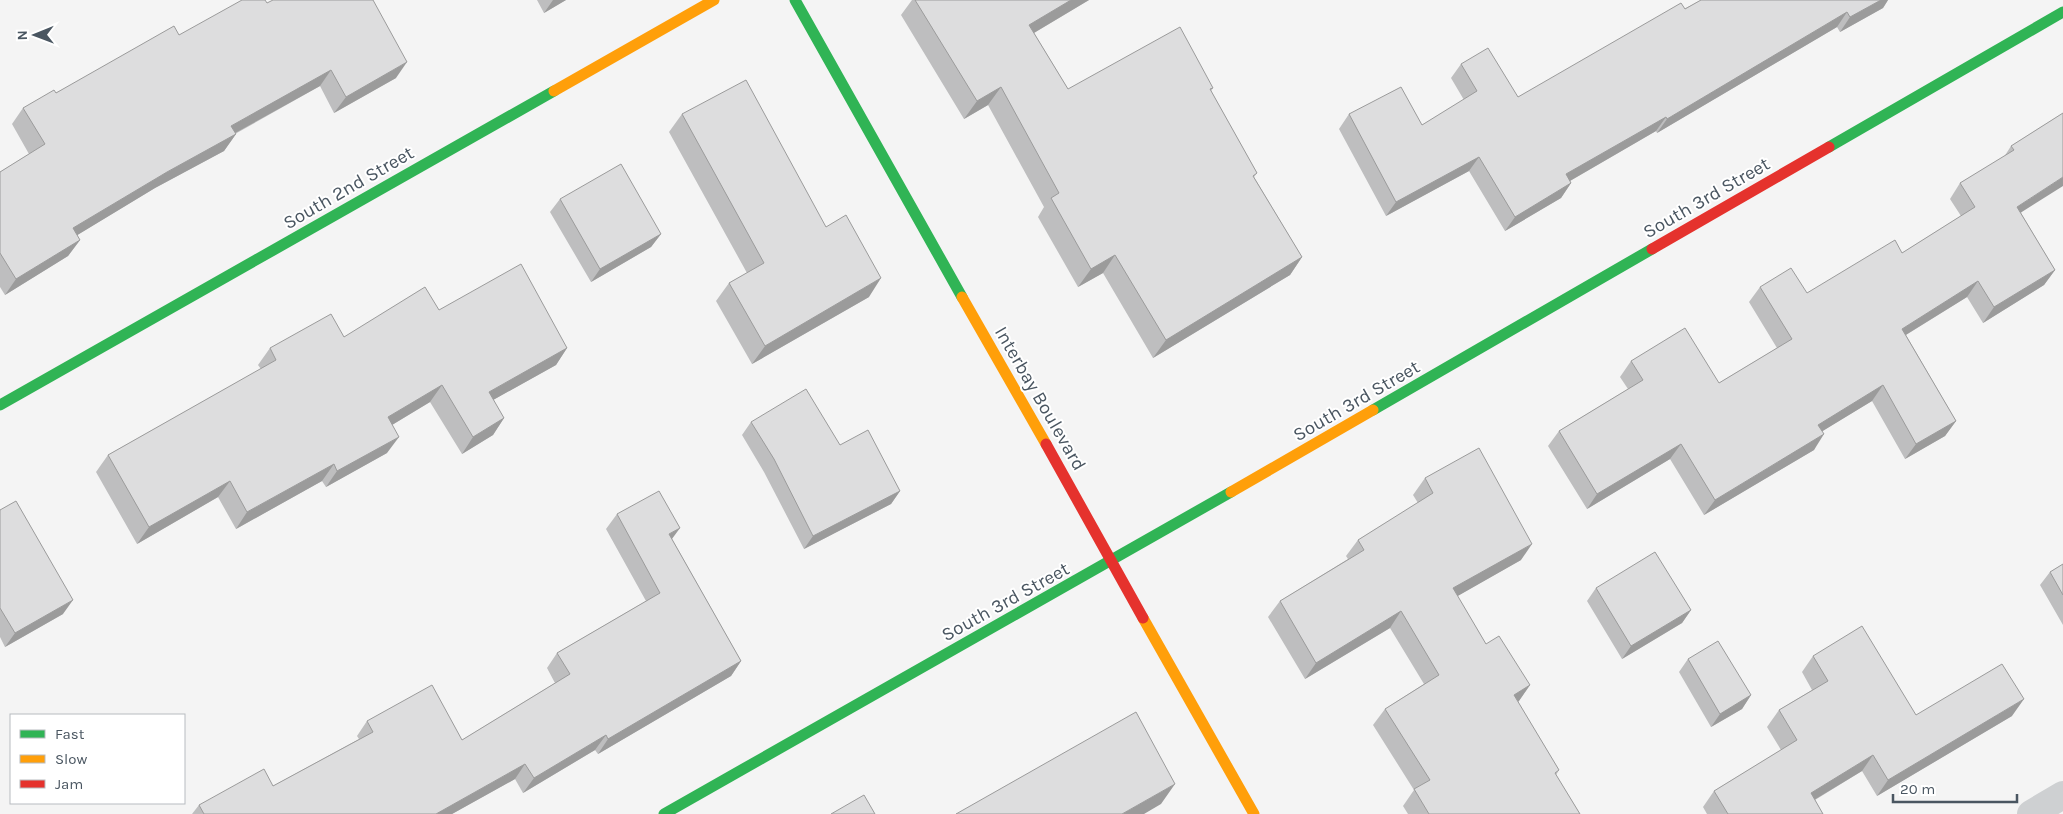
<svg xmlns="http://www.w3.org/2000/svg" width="2063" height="814" font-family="Karla,sans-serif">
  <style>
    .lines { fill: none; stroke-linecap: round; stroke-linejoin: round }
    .street { stroke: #ced0d2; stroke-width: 28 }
    .fast { stroke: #30b455; stroke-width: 11 }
    .slow { stroke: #ff9f0a; stroke-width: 11 }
    .jam { stroke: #e5322d; stroke-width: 11 }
    .wall { fill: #bebebf }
    .shaded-wall { fill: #9b9b9b }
    .building { fill: #ddddde; stroke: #9b9b9b }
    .labels { text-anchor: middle; stroke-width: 4; stroke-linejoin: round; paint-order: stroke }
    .street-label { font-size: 19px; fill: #4a5661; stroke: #fff }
  </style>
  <rect width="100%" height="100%" fill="#f4f4f4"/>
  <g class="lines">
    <path class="street" d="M 2031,814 L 2063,795"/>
    <path class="fast" d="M 795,0 L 962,297
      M 1829,147 L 2063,12
      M 0,405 L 554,91
      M 1373,410 L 1652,249
      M 664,814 L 1231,492"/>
    <path class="slow" d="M 554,91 L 714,0
      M 962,297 L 1046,444
      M 1231,492 L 1373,410
      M 1143,618 L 1254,814"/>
    <path class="jam" d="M 1652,249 L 1829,147
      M 1046,444 L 1143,618"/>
  </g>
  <path class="wall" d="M 537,0 L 566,0 L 544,13 Z
    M 912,0 L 1089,0 L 1034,33 L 1068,89 L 1213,88 L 1211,91 L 1257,173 L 1254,177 L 1302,257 L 1290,275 L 1153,358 L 1103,273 L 1078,287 L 1038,217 L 1044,207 L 988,105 L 964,119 L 901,15 Z
    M 1701,0 L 1888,0 L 1883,8 L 1840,32 L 1837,27 L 1657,133 L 1656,131 L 1570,181 L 1571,183 L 1561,198 L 1505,231 L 1469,171 L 1386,216 L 1339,129 L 1349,114 L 1422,125 L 1464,100 L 1451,78 L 1461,64 L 1518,97 Z
    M 267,3 L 396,78 L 334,113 L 320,86 L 235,134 L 236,134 L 224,151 L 155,188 L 77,235 L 80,240 L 68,256 L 5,295 L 0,287 L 0,172 L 29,154 L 12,124 L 23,108 L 179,35 Z
    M 2063,113 L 2021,213 L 2055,270 L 2044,285 L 1983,323 L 1967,297 L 1906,335 L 1956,421 L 1945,436 L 1905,459 L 1872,401 L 1822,431 L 1814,450 L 1704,515 L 1670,459 L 1587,509 L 1548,446 L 1559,431 L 1628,389 L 1620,377 L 1631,361 L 1719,383 L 1777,348 L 1749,302 L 1760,287 L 1807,293 L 1902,253 L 1961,216 L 1950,199 L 1960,183 L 2004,157 L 2011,146 Z
    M 682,114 L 869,297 L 752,364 L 716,301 L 729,283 L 747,273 L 669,132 Z
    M 560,199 L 661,234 L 651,247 L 591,282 L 550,212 Z
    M 439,310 L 567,348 L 556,365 L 493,400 L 504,418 L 493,435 L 462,454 L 430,402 L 392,425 L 387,453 L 326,487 L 322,481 L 236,529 L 218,497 L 137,544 L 96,472 L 108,455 L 261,369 L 258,365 L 270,348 L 344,337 Z
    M 751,422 L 840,445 L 900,491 L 891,504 L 804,549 L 764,472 L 742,435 Z
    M 1425,478 L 1521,560 L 1457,596 L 1486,644 L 1530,685 L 1518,702 L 1559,770 L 1556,775 L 1580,814 L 1408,814 L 1403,806 L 1414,790 L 1373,725 L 1385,709 L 1424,684 L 1390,628 L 1305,679 L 1268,617 L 1280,601 L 1348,559 L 1346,556 L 1358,540 L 1418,503 L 1413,495 Z
    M 0,510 L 63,614 L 5,647 L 0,637 Z
    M 617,514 L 672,539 L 741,661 L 731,676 L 598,754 L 595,750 L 523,793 L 515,779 L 452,814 L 192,814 L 199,805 L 273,786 L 359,739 L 357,736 L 367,721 L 462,740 L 555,683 L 547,668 L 557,653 L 646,601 L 606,529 Z
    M 2063,564 L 2063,625 L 2040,585 L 2050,572 Z
    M 1596,588 L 1691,610 L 1682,623 L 1622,659 L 1587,601 Z
    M 1813,656 L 1916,715 L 2012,716 L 1877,796 L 1862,771 L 1815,800 L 1823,814 L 1707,814 L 1703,807 L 1714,791 L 1781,750 L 1767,727 L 1779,710 L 1812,690 L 1802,672 Z
    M 1688,659 L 1751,695 L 1742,709 L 1711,727 L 1679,672 Z"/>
  <path class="shaded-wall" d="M 553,0 L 566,0 L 544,13 Z
    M 1071,0 L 1089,0 L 1017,43 L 1029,25 Z
    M 1881,0 L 1888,0 L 1883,8 L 1840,32 L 1850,17 Z
    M 1847,12 L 1837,27 L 1657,133 L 1667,119 Z
    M 407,62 L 396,78 L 334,113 L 346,97 Z
    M 331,70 L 320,86 L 219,142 L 231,126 Z
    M 1001,87 L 988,105 L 964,119 L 977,101 Z
    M 1666,117 L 1656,131 L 1556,189 L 1566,174 Z
    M 236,134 L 224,151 L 155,188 L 61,245 L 73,228 L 167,172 Z
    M 1479,157 L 1469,171 L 1386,216 L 1396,202 Z
    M 2063,177 L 2063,186 L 2006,222 L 2017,207 Z
    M 1571,183 L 1561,198 L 1505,231 L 1515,217 Z
    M 661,234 L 651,247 L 591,282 L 600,269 Z
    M 80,240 L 68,256 L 5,295 L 16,279 Z
    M 1115,255 L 1103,273 L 1078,287 L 1091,269 Z
    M 1302,257 L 1290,275 L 1153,358 L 1166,340 Z
    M 2055,270 L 2044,285 L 1983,323 L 1994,307 Z
    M 881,278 L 869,297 L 752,364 L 765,346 Z
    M 1978,281 L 1967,297 L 1891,344 L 1902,329 Z
    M 567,348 L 556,365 L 477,409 L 489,392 Z
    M 442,385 L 430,402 L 377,434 L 388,417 Z
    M 1883,385 L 1872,401 L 1808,440 L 1818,425 Z
    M 504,418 L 493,435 L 462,454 L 473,437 Z
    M 1956,421 L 1945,436 L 1905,459 L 1916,444 Z
    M 1824,434 L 1814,450 L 1704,515 L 1715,500 Z
    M 399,437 L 387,453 L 326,487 L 337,471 Z
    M 1681,444 L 1670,459 L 1587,509 L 1597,494 Z
    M 334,464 L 322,481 L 236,529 L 247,512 Z
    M 230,481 L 218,497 L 137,544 L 149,527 Z
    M 900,491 L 891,504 L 804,549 L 813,536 Z
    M 680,528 L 669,543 L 669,534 Z
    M 1532,544 L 1521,560 L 1442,605 L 1453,588 Z
    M 73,600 L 63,614 L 5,647 L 15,633 Z
    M 1691,610 L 1682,623 L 1622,659 L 1631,646 Z
    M 1401,611 L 1390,628 L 1305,679 L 1316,663 Z
    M 741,661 L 731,676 L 598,754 L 608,739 Z
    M 1530,685 L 1519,701 L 1502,712 L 1514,695 Z
    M 1751,695 L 1742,709 L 1711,727 L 1720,714 Z
    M 2024,699 L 2012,716 L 1877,796 L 1888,780 Z
    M 606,735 L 595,750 L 523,793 L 534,778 Z
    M 1873,755 L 1862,771 L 1799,809 L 1811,793 Z
    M 525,764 L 515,779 L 452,814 L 436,814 Z
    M 1175,784 L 1161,804 L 1144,814 L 1122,814 Z"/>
  <path class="building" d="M 242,0 L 265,0 L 267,3 L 273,0 L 373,0 L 407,62 L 346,97 L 331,70 L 231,126 L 236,134 L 167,172 L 73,228 L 80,240 L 16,279 L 0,253 L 0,172 L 45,144 L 23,108 L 54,90 L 56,93 L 174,26 L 179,35 Z
    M 915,0 L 1071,0 L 1029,25 L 1068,89 L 1180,27 L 1213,88 L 1210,89 L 1257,173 L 1253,176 L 1302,257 L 1166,340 L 1115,255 L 1091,269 L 1051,198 L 1059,193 L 1001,87 L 977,101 Z
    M 1701,0 L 1881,0 L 1850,17 L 1847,12 L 1667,119 L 1666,117 L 1566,174 L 1571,183 L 1515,217 L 1479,157 L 1396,202 L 1349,114 L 1401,87 L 1422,125 L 1477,91 L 1461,64 L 1488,48 L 1518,97 L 1681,3 L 1685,9 Z
    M 746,80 L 826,227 L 846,215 L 881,278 L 765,346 L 729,283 L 764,263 L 682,114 Z
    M 2063,113 L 2063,177 L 2017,207 L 2055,270 L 1994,307 L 1978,281 L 1902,329 L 1956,421 L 1916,444 L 1883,385 L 1818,425 L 1824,434 L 1715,500 L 1681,444 L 1597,494 L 1559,431 L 1643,380 L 1631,361 L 1685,328 L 1719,383 L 1792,339 L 1760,287 L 1791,268 L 1807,293 L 1895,240 L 1902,253 L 1975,207 L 1960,183 L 2014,150 L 2011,146 Z
    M 621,164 L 661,234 L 600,269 L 560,199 Z
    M 521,264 L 567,348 L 489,392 L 504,418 L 473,437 L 442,385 L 388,417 L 399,437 L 337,471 L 334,464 L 247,512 L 230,481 L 149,527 L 108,455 L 276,360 L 270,348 L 331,314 L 344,337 L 425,287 L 439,310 Z
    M 806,389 L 840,445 L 868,430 L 900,491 L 813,536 L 774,459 L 751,422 Z
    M 1479,448 L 1532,544 L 1453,588 L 1486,644 L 1499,636 L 1530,685 L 1514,695 L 1559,770 L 1555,773 L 1580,814 L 1429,814 L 1414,789 L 1430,780 L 1385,709 L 1439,675 L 1401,611 L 1316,663 L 1280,601 L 1364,550 L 1358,540 L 1433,493 L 1425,478 Z
    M 659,491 L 680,528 L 669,534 L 741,661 L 608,739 L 606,735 L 534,778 L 525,764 L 436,814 L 204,814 L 199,805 L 264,769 L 273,786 L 373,732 L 367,721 L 432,685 L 462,740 L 570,674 L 557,653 L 660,593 L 617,514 Z
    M 16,501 L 73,600 L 15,633 L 0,608 L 0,510 Z
    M 1655,552 L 1691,610 L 1631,646 L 1596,588 Z
    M 2063,564 L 2063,595 L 2050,572 Z
    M 1862,626 L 1916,715 L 2002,664 L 2024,699 L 1888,780 L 1873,755 L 1811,793 L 1823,814 L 1728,814 L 1714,791 L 1797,740 L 1779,710 L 1828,681 L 1813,656 Z
    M 1718,641 L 1751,695 L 1720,714 L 1688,659 Z
    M 1136,712 L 1175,784 L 1122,814 L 956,814 Z
    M 864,795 L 875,814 L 831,814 Z"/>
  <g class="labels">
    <g class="street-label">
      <text transform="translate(348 187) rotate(-30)" y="7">South 2nd Street</text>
      <text transform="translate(1706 197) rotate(-30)" y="7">South 3rd Street</text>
      <text transform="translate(1041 398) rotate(60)" y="7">Interbay Boulevard</text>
      <text transform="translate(1356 400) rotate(-30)" y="7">South 3rd Street</text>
      <text transform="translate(1005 601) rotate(-29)" y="7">South 3rd Street</text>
    </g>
  </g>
  <rect x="10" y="714" width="175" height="90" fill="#ffffff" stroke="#b7bbc0"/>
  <rect x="20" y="730" width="25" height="8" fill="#30b455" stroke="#b7bbc0"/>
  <text x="55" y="739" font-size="15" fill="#4a5661">Fast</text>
  <rect x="20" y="755" width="25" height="8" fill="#ff9f0a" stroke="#b7bbc0"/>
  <text x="55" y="764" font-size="15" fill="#4a5661">Slow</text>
  <rect x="20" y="780" width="25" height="8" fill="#e5322d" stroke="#b7bbc0"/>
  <text x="55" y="789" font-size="15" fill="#4a5661">Jam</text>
  <g transform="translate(35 35) rotate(269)" stroke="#ffffff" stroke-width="4" paint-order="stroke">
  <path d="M0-4L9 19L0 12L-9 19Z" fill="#4a5661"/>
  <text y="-8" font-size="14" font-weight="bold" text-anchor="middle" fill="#4a5661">N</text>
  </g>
  <path d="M1893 794v8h124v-8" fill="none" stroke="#4a5661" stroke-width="2.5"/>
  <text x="1900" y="794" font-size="15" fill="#4a5661" stroke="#ffffff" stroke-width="4" paint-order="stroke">20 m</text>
</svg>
